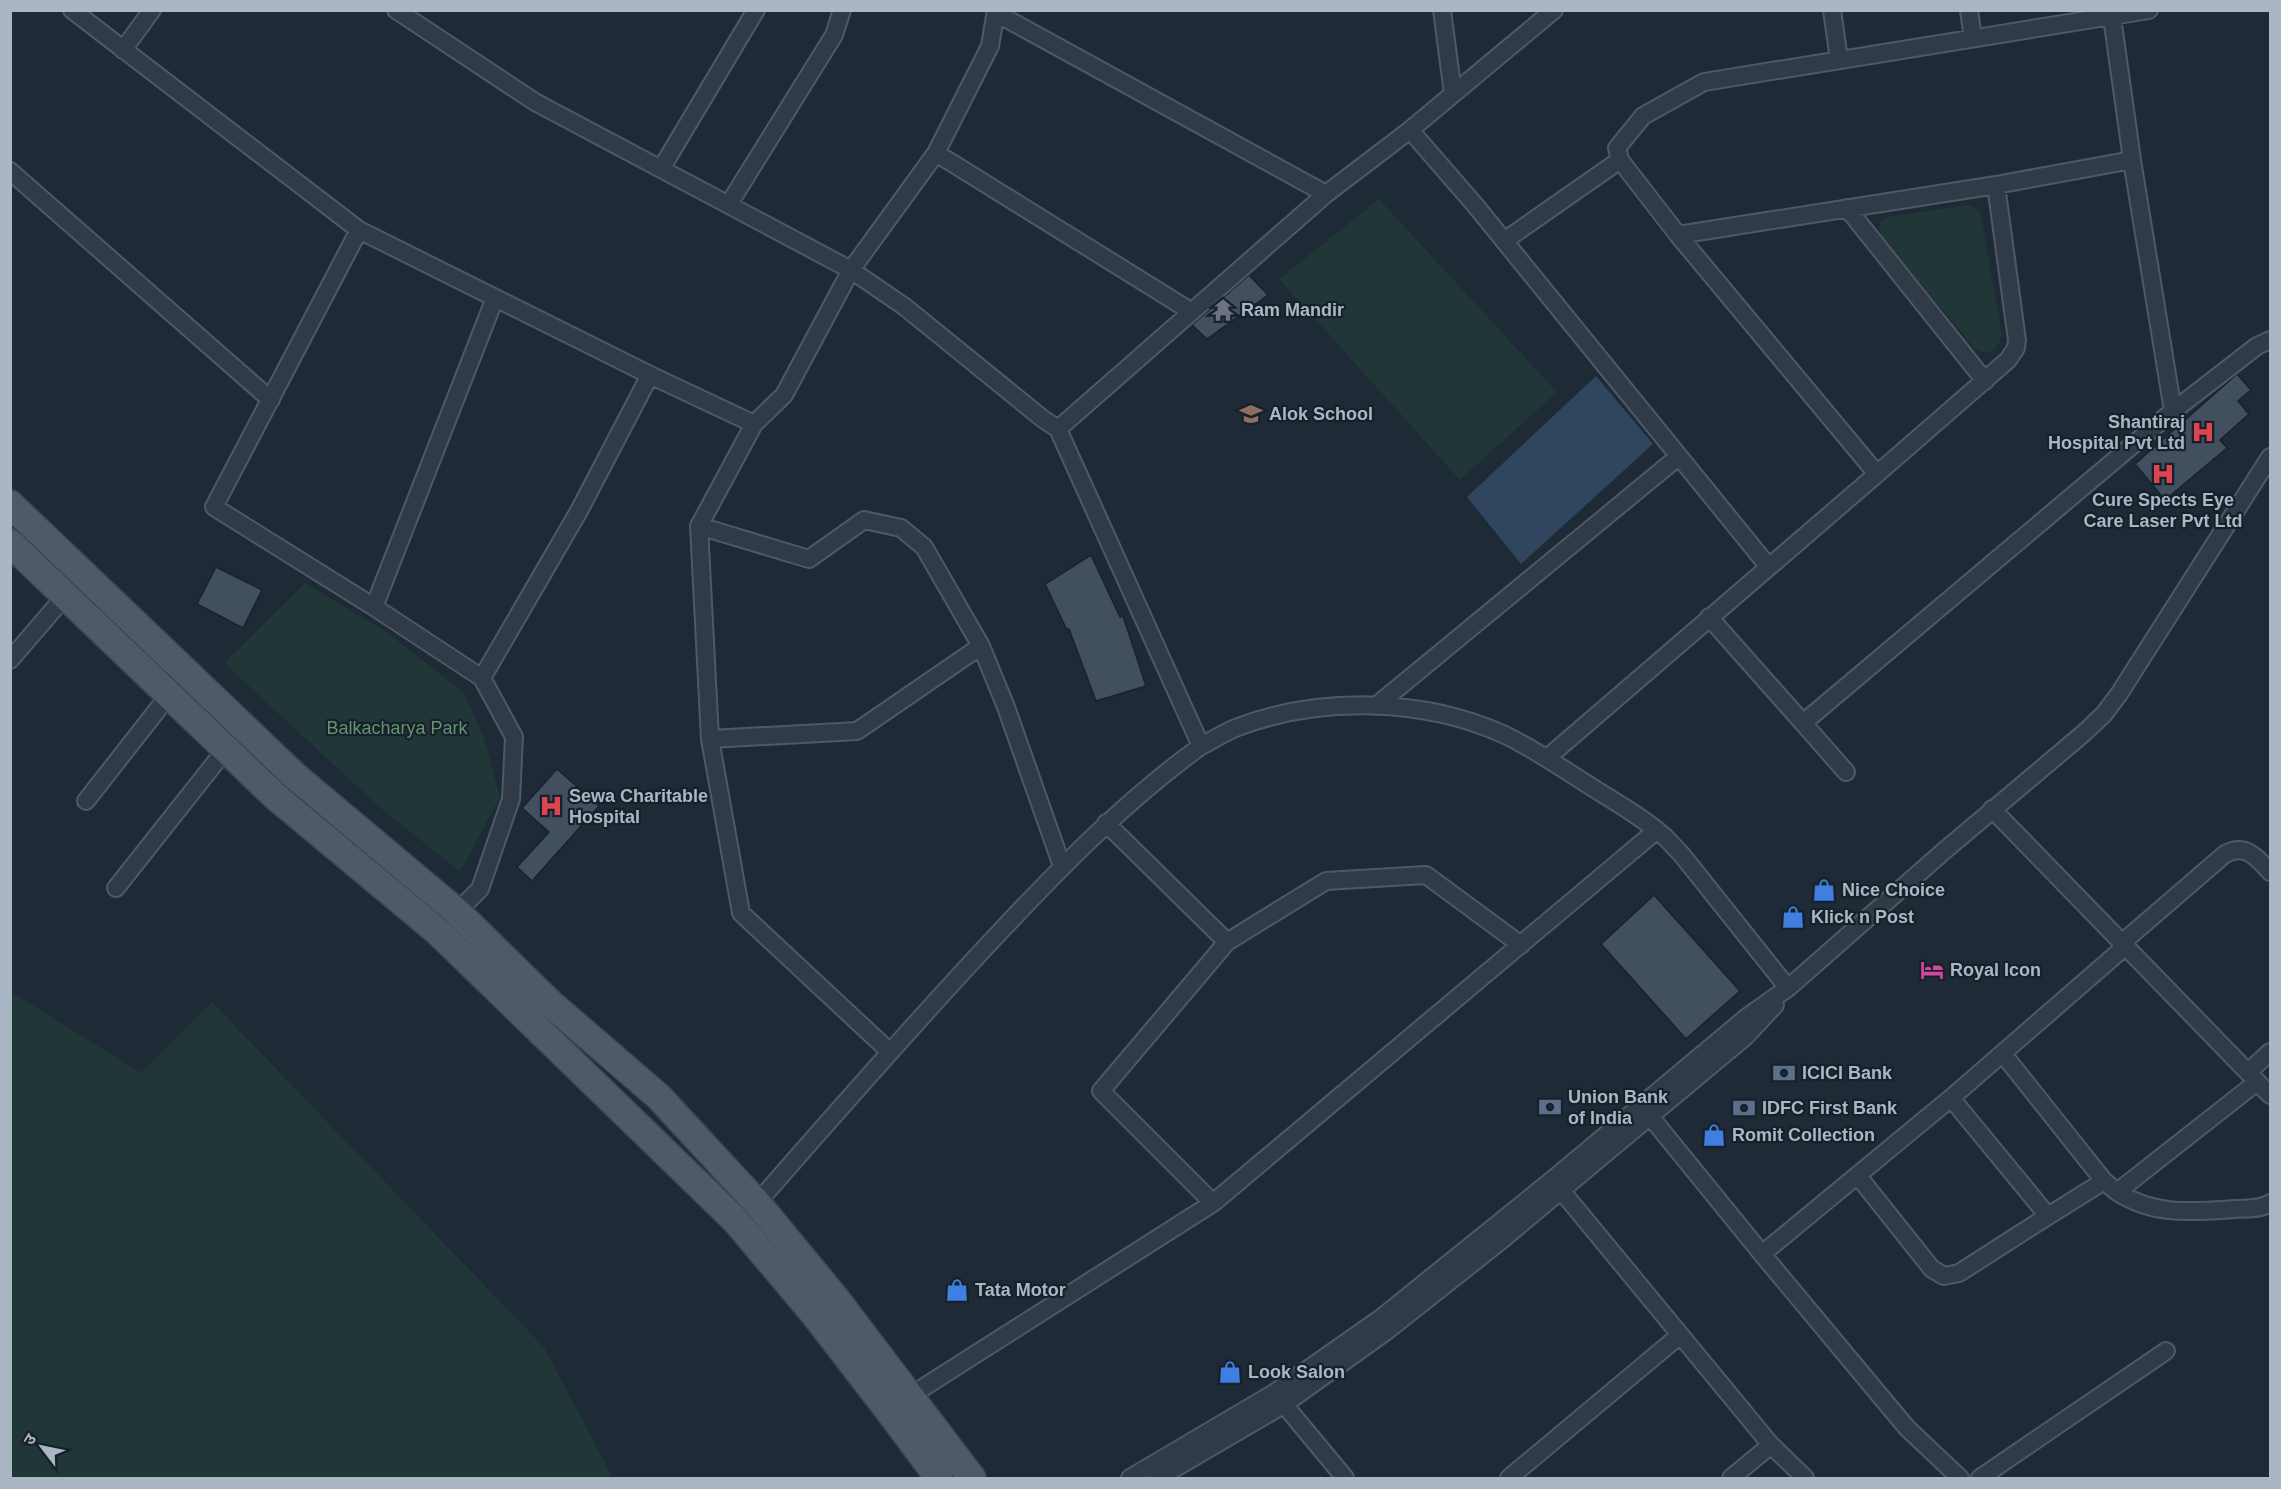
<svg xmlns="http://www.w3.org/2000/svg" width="2281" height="1489" font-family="Arial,'Noto Sans Devanagari',sans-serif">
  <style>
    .green { fill: #203637 }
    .water { fill: #30465f }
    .building { fill: #414f5f; stroke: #19222d; stroke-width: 1.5 }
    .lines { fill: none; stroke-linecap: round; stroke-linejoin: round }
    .minor-casing { stroke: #4f5965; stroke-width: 20 }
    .primary-casing { stroke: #3b4450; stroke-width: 30 }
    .minor { stroke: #313b47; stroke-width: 16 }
    .primary { stroke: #4f5a67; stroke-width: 27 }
    .labels { text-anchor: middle; stroke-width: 4.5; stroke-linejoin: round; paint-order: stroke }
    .poi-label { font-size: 18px; font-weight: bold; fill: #abb6c4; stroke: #17202b; text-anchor: start }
    .park-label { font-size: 18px; fill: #62956b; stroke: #17202b }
  </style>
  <rect width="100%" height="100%" fill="#1e2a36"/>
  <path class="green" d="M 1379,199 L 1557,392 L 1460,480 L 1279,279 Z
    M 1967,205 L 1974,207 L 1981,215 L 2002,335 C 1998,351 1988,358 1974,348 L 1880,234 C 1878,226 1880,221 1887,217 Z
    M 305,583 L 388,633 L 464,693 L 484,738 L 500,797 L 460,872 L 377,805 L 224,663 Z
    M 10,991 L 141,1073 L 212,1002 L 544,1347 L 613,1478 L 11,1478 Z"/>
  <path class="water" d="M 1596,376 L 1653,444 L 1521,564 L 1467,497 Z"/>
  <path class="building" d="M 1249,275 L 1268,295 L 1207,339 L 1192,325 Z
    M 2237,374 L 2251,390 L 2238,401 L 2249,414 L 2220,440 L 2227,448 L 2165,500 L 2135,464 Z
    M 1091,555 L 1120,617 L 1123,616 L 1146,686 L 1096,701 L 1069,629 L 1067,630 L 1045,584 Z
    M 216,567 L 262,590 L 243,628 L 197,604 Z
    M 557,769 L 599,806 L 532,881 L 517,867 L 549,832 L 522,808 Z
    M 1654,895 L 1740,991 L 1686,1039 L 1601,944 Z"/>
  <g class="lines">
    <g class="minor-casing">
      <path id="minor" d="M 72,10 L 359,230 L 650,375 L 754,424 L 784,395 L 851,270 L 936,153 L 990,46 L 996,10
        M 396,10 L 535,102 L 851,270 L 905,307 L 1043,419 L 1058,429 L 1201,746 C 1213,740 1225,732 1238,727 C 1321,696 1424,698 1505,735 C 1534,749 1560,767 1587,784 C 1613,801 1643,817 1666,838 L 1682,855 L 1788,988
        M 1442,10 L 1453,94
        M 1554,10 L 1410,130 L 1475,205 L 1768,566
        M 1832,10 L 1839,60
        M 1969,10 L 1973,38
        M 2111,10 L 2132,160
        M 996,13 L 1326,194 L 1058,429
        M 123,50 L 152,10
        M 936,153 L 1192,312
        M 661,169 L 756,10
        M 10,171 L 271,400
        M 1326,194 L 1410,130
        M 729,204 L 834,35 L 842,10
        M 1847,208 L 1985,381
        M 359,230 L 214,507 L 374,607 L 482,678 L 514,737 L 511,799 L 480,889 L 457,912
        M 1678,235 L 1996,185 L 2132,160 L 2173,411 L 1803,723 L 1709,617
        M 1504,241 L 1620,160
        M 2173,411 L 2257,346 L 2270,340
        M 754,424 L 699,526 L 710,739 L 741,913 L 890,1052
        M 1877,474 L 2008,360 L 2016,348 L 2017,340 L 1996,185
        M 699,526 L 809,559 L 864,520 L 901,528 L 924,547 L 981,646 L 1006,707 L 1062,866
        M 374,607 L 495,298
        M 10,660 L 66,595
        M 482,678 L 579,511 L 650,375
        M 1376,706 L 1678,457
        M 1803,723 L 1846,772
        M 710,739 L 857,731 L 981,646
        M 1547,758 L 1877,474 L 1678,235 L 1620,160 L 1617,148 L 1643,116 L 1704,82 L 2149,10
        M 86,801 L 169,695
        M 1992,809 L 2270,1095
        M 1106,823 L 1227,942 L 1101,1091 L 1213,1203
        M 116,888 L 226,749
        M 1227,942 L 1326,881 L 1426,875 L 1521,945
        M 2123,942 L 2225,854 C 2245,843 2257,857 2270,872
        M 2127,945 L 1951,1098 L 2048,1216 L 2104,1181 L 2117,1192 L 2257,1082
        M 2003,1054 L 2104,1181
        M 2248,1072 L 2270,1052
        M 1645,1110 L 1762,1254 L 1951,1098
        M 1858,1176 L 1932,1269 L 1944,1276 L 1959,1273 L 2048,1216
        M 1555,1183 L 1771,1445 L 1805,1478
        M 2117,1192 C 2155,1216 2192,1212 2234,1209 C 2246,1208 2260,1210 2270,1203
        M 757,1203 C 836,1113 915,1022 997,935 C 1061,867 1125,801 1201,746
        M 1762,1254 L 1907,1428 L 1960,1478
        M 910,1396 L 1213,1203 L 1657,830
        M 1277,1396 L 1345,1478
        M 1130,1478 L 1274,1393 L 1381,1318 L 1552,1180 L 1747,1017 L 1788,988 L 1944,851 L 2084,733 L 2104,714 L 2119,694 L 2270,457
        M 1158,1478 L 1283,1405 L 1388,1330 L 1498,1243 L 1746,1036 L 1775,1005
        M 1509,1478 L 1680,1335
        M 1731,1478 L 1771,1445
        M 1980,1478 L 2166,1351"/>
    </g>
    <g class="primary-casing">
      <path id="primary" d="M 10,504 L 295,776 L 457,912 L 550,1003 L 659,1097 L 757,1203 L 836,1299 L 972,1478
        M 10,543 L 276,797 L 438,932 L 736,1221 L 815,1315 L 889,1411 L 939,1478"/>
    </g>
    <use href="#minor" class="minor"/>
    <use href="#primary" class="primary"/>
  </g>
  <defs>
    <g id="temple-bare" transform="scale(1.8)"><path d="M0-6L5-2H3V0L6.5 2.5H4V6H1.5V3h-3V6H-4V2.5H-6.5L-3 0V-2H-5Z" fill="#6b7280" stroke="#17202b" stroke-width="2.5" paint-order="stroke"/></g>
    <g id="school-bare" transform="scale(1.8)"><path d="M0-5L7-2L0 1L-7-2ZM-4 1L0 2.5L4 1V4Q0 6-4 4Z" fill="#8d6e63" stroke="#17202b" stroke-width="2.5" paint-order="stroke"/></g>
    <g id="hospital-bare" transform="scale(1.8)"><path d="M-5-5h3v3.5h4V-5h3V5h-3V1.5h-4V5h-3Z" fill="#e0444e" stroke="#17202b" stroke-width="2.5" paint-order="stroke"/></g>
    <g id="shop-bare" transform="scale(1.8)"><path d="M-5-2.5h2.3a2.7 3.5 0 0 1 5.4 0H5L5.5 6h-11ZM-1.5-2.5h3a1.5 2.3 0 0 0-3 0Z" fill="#3f7fe0" stroke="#17202b" stroke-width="2.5" paint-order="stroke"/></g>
    <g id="hotel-bare" transform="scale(1.8)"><path d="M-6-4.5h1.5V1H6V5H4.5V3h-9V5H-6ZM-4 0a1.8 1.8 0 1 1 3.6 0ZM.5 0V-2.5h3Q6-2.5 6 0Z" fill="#d1479c" stroke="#17202b" stroke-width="2.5" paint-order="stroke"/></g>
    <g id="bank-bare" transform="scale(1.8)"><path d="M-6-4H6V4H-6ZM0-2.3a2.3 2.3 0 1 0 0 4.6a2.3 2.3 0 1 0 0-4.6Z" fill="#5c6f8a" stroke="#17202b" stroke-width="2.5" paint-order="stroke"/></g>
  </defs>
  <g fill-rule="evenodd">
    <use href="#temple-bare" x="1223" y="310"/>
    <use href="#school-bare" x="1251" y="414"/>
    <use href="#hospital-bare" x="2203" y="432"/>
    <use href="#hospital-bare" x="2163" y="474"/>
    <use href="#hospital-bare" x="551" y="806"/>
    <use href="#shop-bare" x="1824" y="890"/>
    <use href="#shop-bare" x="1793" y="917"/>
    <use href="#hotel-bare" x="1932" y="970"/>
    <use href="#bank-bare" x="1784" y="1073"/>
    <use href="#bank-bare" x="1550" y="1107"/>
    <use href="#bank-bare" x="1744" y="1108"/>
    <use href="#shop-bare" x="1714" y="1135"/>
    <use href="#shop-bare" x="957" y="1290"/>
    <use href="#shop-bare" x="1230" y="1372"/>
  </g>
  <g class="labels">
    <g class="poi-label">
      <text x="1241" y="316">Ram Mandir</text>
      <text x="1269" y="420">Alok School</text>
      <text x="2185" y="428" text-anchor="end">Shantiraj<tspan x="2185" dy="21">Hospital Pvt Ltd</tspan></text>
      <text x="2163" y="506" text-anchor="middle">Cure Spects Eye<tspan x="2163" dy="21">Care Laser Pvt Ltd</tspan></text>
      <text x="569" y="802">Sewa Charitable<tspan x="569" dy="21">Hospital</tspan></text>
      <text x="1842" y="896">Nice Choice</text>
      <text x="1811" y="923">Klick n Post</text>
      <text x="1950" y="976">Royal Icon</text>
      <text x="1802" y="1079">ICICI Bank</text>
      <text x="1568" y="1103">Union Bank<tspan x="1568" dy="21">of India</tspan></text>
      <text x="1762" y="1114">IDFC First Bank</text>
      <text x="1732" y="1141">Romit Collection</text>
      <text x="975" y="1296">Tata Motor</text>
      <text x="1248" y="1378">Look Salon</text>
    </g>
    <g class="park-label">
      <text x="397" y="734">Balkacharya Park</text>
    </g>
  </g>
  <rect width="2281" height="1489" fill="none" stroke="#abb6c4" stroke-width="24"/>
  <g transform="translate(42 1447) rotate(302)" stroke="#17202b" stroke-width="4.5" paint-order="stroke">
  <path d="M0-4.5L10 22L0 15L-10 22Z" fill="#abb6c4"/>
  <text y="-9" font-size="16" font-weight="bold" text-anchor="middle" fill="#abb6c4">उ</text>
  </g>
</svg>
